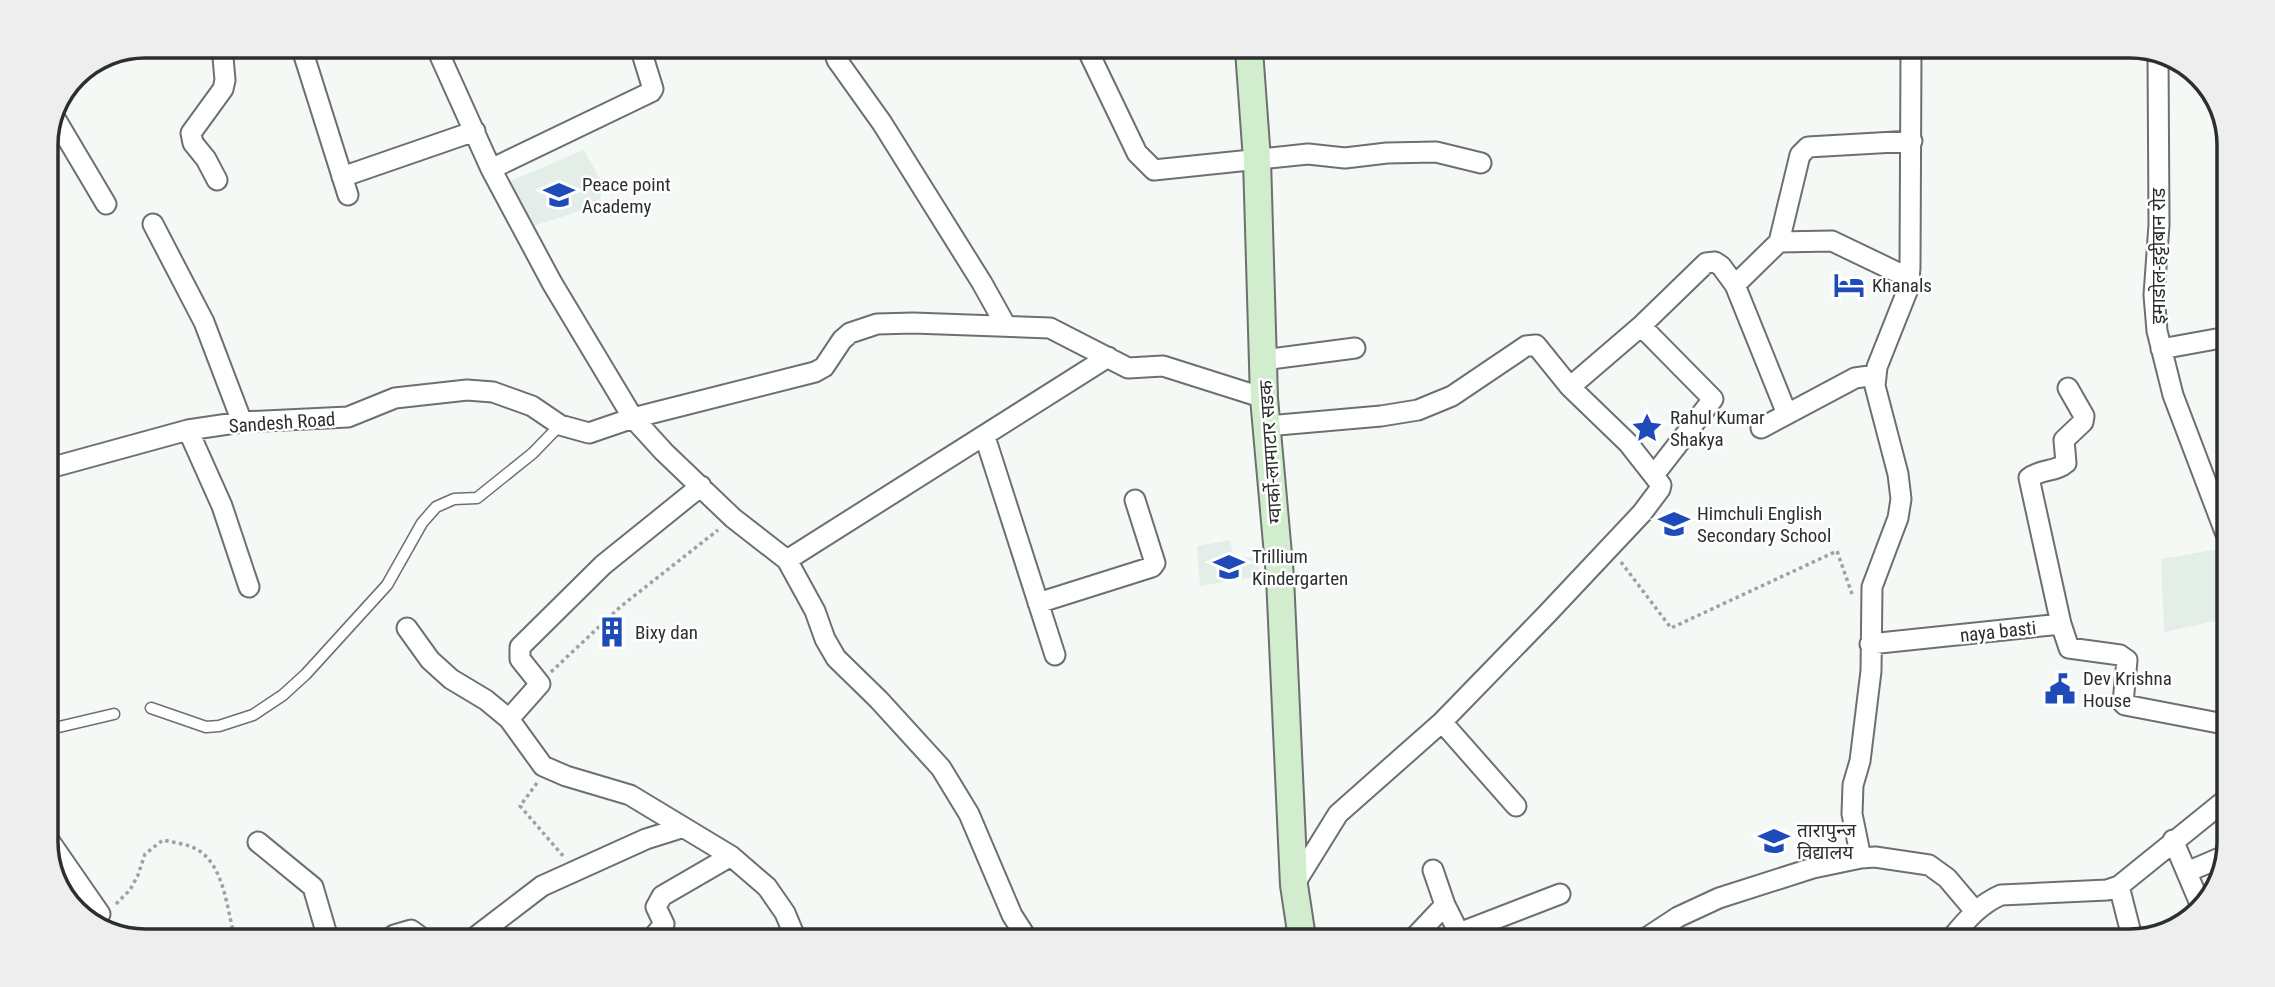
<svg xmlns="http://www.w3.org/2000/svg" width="2275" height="987" font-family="'Roboto Condensed','Noto Sans Devanagari',sans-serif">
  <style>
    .built { fill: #e2eee7 }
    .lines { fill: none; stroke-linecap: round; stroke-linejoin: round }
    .service-casing { stroke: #6c706e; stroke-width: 13 }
    .minor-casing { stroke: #6c706e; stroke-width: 23 }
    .secondary-casing { stroke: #6c706e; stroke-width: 30 }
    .path { stroke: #9ea2a0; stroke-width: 3.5; stroke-dasharray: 3.5 3.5; stroke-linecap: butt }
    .service { stroke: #fff; stroke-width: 10 }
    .minor { stroke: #fff; stroke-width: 19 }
    .secondary { stroke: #d2edcd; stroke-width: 26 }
    .labels { text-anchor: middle; stroke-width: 5; stroke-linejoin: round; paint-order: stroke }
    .poi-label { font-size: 19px; fill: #2d2f2e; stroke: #fff; text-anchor: start }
    .street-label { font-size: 19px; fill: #2d2f2e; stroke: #fff }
    .rim { fill: none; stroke: #2d2f2e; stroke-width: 3.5 }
  </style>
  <rect width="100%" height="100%" fill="#f4f9f6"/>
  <path class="built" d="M 584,150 L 603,185 L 599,205 L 530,227 L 510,181 Z
    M 1230,540 L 1234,558 L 1260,557 L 1259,576 L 1200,586 L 1197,546 Z
    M 2225,548 L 2225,619 L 2164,632 L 2161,559 Z"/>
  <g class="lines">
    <g class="service-casing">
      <path id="service" d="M 151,708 L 206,727 L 219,726 L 253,715 L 283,695 L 306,674 L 387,585 L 422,523 L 436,507 L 454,499 L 477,498 L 533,453 L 560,425
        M 46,730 L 114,714"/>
    </g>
    <g class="minor-casing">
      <path id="minor" d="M 301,46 L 348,195
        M 436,47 L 491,169 L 552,283 L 633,418 L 664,452 L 733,518 L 787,560 L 815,611 L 825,639 L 836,658 L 879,700 L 941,768 L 969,814 L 1012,915 L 1026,937
        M 833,48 L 837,60 L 882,123 L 982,283 L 1006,326
        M 1087,49 L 1137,153 L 1154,170 L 1308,154 L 1345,158 L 1387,153 L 1436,152 L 1481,163
        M 2158,53 L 2159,225 L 2154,295 L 2157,331 L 2173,395 L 2225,532
        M 55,118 L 106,204
        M 491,169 L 651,92 L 653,89 L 640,47
        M 342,177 L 475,131
        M 217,180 L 206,159 L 193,143 L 191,133 L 223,89 L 225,80 L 222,46
        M 153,224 L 204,322 L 242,422
        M 1779,242 L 1832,241 L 1909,278
        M 1735,285 L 1779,242 L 1800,155 L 1808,147 L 1912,141
        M 1641,326 L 1713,399 L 1654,475
        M 2161,349 L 2227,337
        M 1263,360 L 1355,348
        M 1570,387 L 1641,326 L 1706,263 L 1715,262 L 1721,266 L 1735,285 L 1787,414
        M 1268,426 L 1381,416 L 1418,410 L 1452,396 L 1526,346 L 1536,345 L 1570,387 L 1628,443 L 1661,485 L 1660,489 L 1642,513 L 1547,614 L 1442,722 L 1338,814 L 1294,885
        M 1761,428 L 1855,378 L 1876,375
        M 188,430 L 222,506 L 249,587
        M 985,437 L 1055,655
        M 46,469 L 188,430 L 242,422 L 348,417 L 395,398 L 467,390 L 493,392 L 532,406 L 560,425 L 589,433 L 633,418 L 815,372 L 824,367 L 842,340 L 850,333 L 877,324 L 913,323 L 1050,328 L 1128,368 L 1163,366 L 1264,398
        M 701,486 L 603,565 L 520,647 L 520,659 L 540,684 L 509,719 L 543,766 L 566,776 L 630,795 L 731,856 L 767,887 L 785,913 L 795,937
        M 787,560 L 1108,357
        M 1038,603 L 1152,567 L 1155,563 L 1135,500
        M 2061,624 L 2029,478 C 2040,469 2056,472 2066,463 L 2064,440 L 2083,422 L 2084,416 L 2068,388
        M 407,628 L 430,660 L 451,679 L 486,700 L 509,719
        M 1870,644 L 2061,624 L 2069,648 L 2120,655 L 2127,660 L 2123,703 L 2125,705 L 2224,724
        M 1442,722 L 1516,806
        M 46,836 L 100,914
        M 2173,840 L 2201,906
        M 258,842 L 313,887 L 327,935
        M 1861,858 L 1852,814 L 1853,785 L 1860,761 L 1871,671 L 1872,587 L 1898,518 L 1901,499 L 1898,474 L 1875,386 L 1877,367 L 1908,289 L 1910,268 L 1911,52
        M 1433,870 L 1445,905 L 1462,939
        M 2187,872 L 2222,857
        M 2119,886 L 2133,941
        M 1459,933 L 1560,894
        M 394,935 L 411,930 L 418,935
        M 478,935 L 542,886 L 646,839 L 681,828
        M 654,936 L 664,924 L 656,907 L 662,896 L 731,856
        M 1413,939 L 1445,905
        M 1643,940 L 1678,917 L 1719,898 L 1813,868 L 1861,858 L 1875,857 L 1929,865 L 1947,878 L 1975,911
        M 1949,941 C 1965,922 1978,905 2001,895 L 2107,890 L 2119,886 L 2223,802"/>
    </g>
    <g class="secondary-casing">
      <path id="secondary" d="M 1249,50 L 1257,160 L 1264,398 L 1280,577 L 1294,885 L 1302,938"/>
    </g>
    <path class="path" d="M 1621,562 L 1671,628 L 1837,551 L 1852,594
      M 551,672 L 620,607 L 718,530
      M 537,783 L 520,806 L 564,857
      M 116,904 L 130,890 L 138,875 L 145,854 L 163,840 C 176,843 190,844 201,852 C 224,869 227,908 234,935"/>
    <use href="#service" class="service"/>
    <use href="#minor" class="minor"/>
    <use href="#secondary" class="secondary"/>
  </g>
  <defs>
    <g id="school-bare" transform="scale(2.415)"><path d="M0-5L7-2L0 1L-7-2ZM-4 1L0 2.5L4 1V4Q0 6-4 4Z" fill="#1e4bb9" stroke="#fff" stroke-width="2.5" paint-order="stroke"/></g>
    <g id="hotel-bare" transform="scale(2.415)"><path d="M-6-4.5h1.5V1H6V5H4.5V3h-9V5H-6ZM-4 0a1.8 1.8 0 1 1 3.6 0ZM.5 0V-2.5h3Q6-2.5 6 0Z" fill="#1e4bb9" stroke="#fff" stroke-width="2.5" paint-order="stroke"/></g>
    <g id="sight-bare" transform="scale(2.415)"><path d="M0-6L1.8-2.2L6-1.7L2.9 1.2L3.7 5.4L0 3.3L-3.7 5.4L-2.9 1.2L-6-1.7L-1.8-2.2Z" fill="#1e4bb9" stroke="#fff" stroke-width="2.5" paint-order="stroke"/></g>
    <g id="building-bare" transform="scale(2.415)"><path d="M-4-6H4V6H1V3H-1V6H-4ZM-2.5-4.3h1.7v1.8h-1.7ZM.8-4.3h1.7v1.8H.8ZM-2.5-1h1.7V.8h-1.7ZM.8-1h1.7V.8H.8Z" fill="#1e4bb9" stroke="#fff" stroke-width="2.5" paint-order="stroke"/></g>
    <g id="civic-bare" transform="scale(2.415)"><path d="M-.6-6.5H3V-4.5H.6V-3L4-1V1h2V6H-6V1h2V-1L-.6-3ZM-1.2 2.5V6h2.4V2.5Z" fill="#1e4bb9" stroke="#fff" stroke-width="2.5" paint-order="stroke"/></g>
  </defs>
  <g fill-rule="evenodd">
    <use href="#school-bare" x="559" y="195"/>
    <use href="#hotel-bare" x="1849" y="285"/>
    <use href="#sight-bare" x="1647" y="428"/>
    <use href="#school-bare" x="1674" y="524"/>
    <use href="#school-bare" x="1229" y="567"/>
    <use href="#building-bare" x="612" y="632"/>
    <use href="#civic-bare" x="2060" y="689"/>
    <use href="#school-bare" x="1774" y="841"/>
  </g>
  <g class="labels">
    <g class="poi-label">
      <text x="582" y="191">Peace point<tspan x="582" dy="22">Academy</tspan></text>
      <text x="1872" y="292">Khanals</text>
      <text x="1670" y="424">Rahul Kumar<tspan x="1670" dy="22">Shakya</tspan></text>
      <text x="1697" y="520">Himchuli English<tspan x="1697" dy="22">Secondary School</tspan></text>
      <text x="1252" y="563">Trillium<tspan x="1252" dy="22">Kindergarten</tspan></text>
      <text x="635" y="639">Bixy dan</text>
      <text x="2083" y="685">Dev Krishna<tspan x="2083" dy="22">House</tspan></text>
      <text x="1797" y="837">तारापुन्ज<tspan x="1797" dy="22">विद्यालय</tspan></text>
    </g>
    <g class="street-label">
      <text transform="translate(2158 256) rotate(-90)" y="7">इमाडोल-हट्टीबान रोड</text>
      <text transform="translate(282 422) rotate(-4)" y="7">Sandesh Road</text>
      <text transform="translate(1270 452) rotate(-94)" y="7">ग्वार्को-लामाटार सडक</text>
      <text transform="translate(1998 631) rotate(-6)" y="7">naya basti</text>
    </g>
  </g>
  <path d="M0 0H2275V987H0ZM145 58H2130A87 87 0 0 1 2217 145V842A87 87 0 0 1 2130 929H145A87 87 0 0 1 58 842V145A87 87 0 0 1 145 58Z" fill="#eee" fill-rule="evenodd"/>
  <path class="rim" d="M145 58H2130A87 87 0 0 1 2217 145V842A87 87 0 0 1 2130 929H145A87 87 0 0 1 58 842V145A87 87 0 0 1 145 58Z"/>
</svg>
